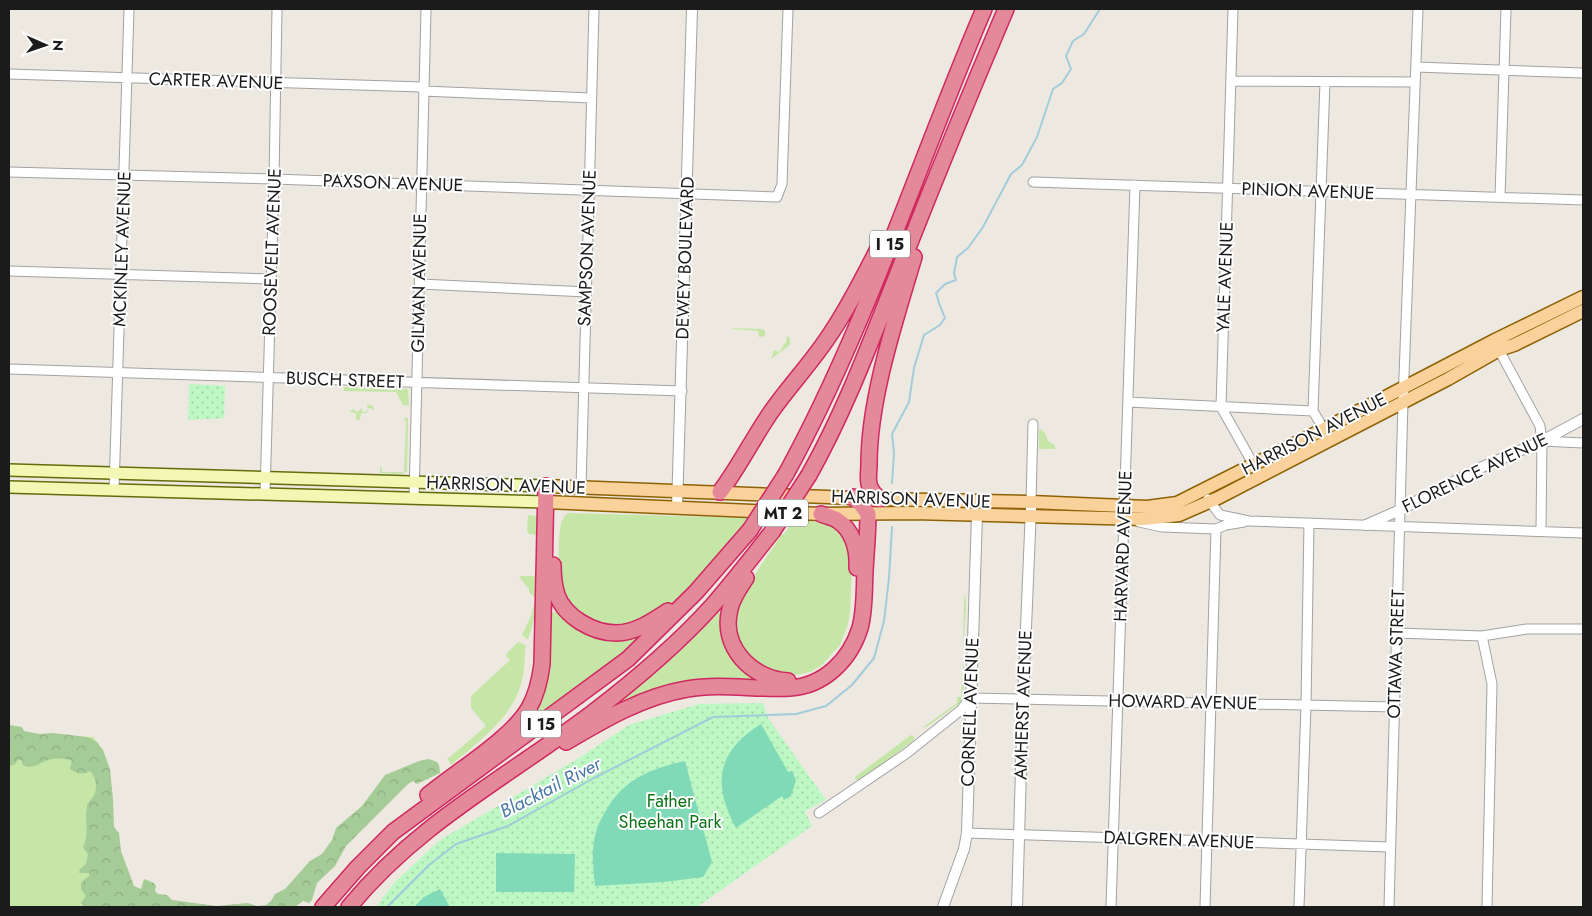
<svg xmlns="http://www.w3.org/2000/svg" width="1592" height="916" font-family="Jost,sans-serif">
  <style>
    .grass { fill: #c5e6a7 }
    .forest { fill: url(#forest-crowns) }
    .park { fill: url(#park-dots) }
    .pitch { fill: #80dab8 }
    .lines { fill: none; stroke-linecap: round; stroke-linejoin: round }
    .stream { stroke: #a2ccda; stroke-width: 2 }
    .minor-casing { stroke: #a2a2a2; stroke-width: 11 }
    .tertiary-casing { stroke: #a2a2a2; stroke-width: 12 }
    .secondary-casing { stroke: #616d08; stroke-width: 14 }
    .primary-casing { stroke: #8e6204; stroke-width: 15 }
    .motorway-casing { stroke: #d02860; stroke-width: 18 }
    .minor { stroke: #fff; stroke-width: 9 }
    .tertiary { stroke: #fff; stroke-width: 10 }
    .secondary { stroke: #f3f7b4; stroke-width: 11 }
    .primary { stroke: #f9d19a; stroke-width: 12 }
    .motorway { stroke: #e38999; stroke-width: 15 }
    .motorway-bridge-casing { stroke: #d02860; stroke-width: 18; stroke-linecap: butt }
    .motorway-bridge { stroke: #e38999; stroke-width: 15 }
    .labels { text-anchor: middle; stroke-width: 4; stroke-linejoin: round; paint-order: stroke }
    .shield { fill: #fff; stroke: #5f5f5f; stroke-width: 1 }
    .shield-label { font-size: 16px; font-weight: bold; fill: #1b1b1b }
    .street-label { font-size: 18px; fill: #1b1b1b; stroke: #fff }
    .park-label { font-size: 18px; fill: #0e7418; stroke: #fff }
    .water-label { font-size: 19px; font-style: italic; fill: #4b78a7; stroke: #fff }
  </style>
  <defs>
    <pattern id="forest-crowns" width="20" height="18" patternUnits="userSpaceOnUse" patternTransform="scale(1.25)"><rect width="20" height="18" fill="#a5cb96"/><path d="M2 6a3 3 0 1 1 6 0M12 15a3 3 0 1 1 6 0" fill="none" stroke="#8dae81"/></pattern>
    <pattern id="park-dots" width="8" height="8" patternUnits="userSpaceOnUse" patternTransform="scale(1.25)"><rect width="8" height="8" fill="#bdf7c3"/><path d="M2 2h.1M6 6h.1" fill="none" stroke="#a2d3a7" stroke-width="1.8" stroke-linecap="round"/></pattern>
  </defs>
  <rect width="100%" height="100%" fill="#ede9e1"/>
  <path class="grass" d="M 733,328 L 762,329 L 765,331 L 765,336 L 759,337 L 758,331 L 733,329 Z
    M 787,335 L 790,339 L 790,345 L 771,359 L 774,350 L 779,352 L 784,345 L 782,344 L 786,343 Z
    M 344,387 L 408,389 L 409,406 L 403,405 L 396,392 L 344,391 Z
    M 367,404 L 373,406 L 374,410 L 369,408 L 367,413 L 361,413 L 360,420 L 356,420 L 356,413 L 349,412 L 353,409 L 357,412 L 362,408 L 362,412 L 366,412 L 368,409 Z
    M 403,418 L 408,418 L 407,471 L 401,474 L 380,473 L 380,467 L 382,467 L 382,472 L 404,472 L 406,421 Z
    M 1041,429 L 1045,433 L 1048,441 L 1055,445 L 1055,449 L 1039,449 L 1039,430 Z
    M 568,513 L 750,518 L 742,531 L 739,531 L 701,578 L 676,601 L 648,621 L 615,630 L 577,615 L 561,592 L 558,571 L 559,539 L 561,523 L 565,515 Z
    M 528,515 L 537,516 L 539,520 L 538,595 L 534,597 L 529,592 L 529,589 L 520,578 L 518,579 L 521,576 L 536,576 L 537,535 L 529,534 L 527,531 Z
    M 793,521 C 810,521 825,520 838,531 L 840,530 L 848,541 L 852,569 L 850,612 L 848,624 L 840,645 L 822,665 L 810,672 L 787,677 L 757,666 L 736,640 L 734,617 L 740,597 L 782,534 L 784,534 Z
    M 965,594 L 966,607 L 963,656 L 964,597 Z
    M 538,599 L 535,616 L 528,640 L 522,635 L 531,616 L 535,600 Z
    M 725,606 L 755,681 L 625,701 L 624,699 L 627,696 C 663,669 694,639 725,606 Z
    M 557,610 C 575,624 595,644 620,640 C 628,638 637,634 646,632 L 638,643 L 529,723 L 548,619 L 551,614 Z
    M 518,642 L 526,645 C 524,657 525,669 522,680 C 514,717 478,742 451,765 L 447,758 L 450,757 L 486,726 L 471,708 L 471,696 L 510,660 L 506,656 L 507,653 Z
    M 963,665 L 964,666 L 964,695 L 961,702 L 928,726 L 922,728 L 957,703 L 957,697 L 961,697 Z
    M 9,733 L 94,737 L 107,773 L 97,907 L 9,907 Z
    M 911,735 L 914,736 L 914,740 L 860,781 L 855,779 L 856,776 Z"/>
  <path class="forest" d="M 9,725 L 22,727 L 24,731 L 40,734 L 53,733 L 87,737 L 97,742 L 103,750 L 110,769 L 113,799 L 114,827 L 119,833 L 121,851 L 134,886 L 141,889 L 144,879 L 154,883 L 156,886 L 155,891 L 158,894 L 167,895 L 172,900 L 216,906 L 248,903 L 257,906 L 266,905 L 271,901 L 275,894 L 285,889 L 310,861 L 322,854 L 332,840 L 336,828 L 362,806 L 385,775 L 419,761 L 429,759 L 437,762 L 439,765 L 440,773 L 417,784 L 413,781 L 408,784 L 346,846 L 335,866 L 317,883 L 312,900 L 309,903 L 303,901 L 295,907 L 86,907 L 81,903 L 86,896 L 81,889 L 81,883 L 90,875 L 89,873 L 79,873 L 80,869 L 86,864 L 88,854 L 83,847 C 90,835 84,820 87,807 C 88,799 96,799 96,786 C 96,780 94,776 90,771 C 84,775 76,774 70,769 L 72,761 C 64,758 56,758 48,760 C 40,762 31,772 22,764 L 22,760 L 18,760 L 15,764 L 10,766 Z"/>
  <path class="park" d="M 189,384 L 225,386 L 224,418 L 188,420 Z
    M 763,703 L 768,718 L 826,800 L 805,811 L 812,826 L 697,907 L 376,907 L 394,883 L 440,840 L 579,758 L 629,725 L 699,704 Z"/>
  <path class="pitch" d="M 761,724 L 788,772 L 792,771 L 796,780 L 791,796 L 784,800 L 782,796 L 736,828 C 712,784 717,751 761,724 Z
    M 685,761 L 712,862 L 703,877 L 664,882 L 595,886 C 593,868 591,849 596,832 C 597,826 601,820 604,814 C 622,780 649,769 685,761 Z
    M 496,853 L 575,854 L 574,892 L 496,892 Z
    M 440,889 L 450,907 L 414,907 L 424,897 Z"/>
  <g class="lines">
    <path class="stream" d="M 892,483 L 894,453 L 892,434 L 909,402 L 914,368 L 924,335 L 940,325 L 945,318 L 939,303 L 936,293 L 945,284 L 956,280 L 954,273 L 957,257 L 968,248 L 983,227 L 1011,174 L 1022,165 L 1037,137 L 1053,89 L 1062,83 L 1071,69 L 1066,56 L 1073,41 L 1084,34 L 1100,9
      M 387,907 L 429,865 L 456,844 L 508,826 L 594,778 L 713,717 L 796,714 L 826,706 L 852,685 L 874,658 L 884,621 L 889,578 L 892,527"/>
    <g class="minor-casing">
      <path id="minor" d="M 1233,9 L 1221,407 L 1256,469
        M 1416,67 L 1583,73
        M 9,74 L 423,87
        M 1231,81 L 1415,82
        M 1325,82 L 1313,411 L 1326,433
        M 423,91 L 591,98
        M 9,172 L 274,179 L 777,197 L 782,184 L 788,9
        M 1033,182 L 1583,200
        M 1500,197 L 1506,9
        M 9,271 L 270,279
        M 420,284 L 587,292
        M 1499,350 L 1540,426 L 1542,441 L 1541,531
        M 9,369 L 682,391
        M 1128,402 L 1313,411
        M 1542,441 L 1583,443
        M 581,487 C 583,391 587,295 589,199 C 591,135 592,72 594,9
        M 114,490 L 129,9
        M 265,494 L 274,179 L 277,9
        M 414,498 L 426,9
        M 1208,499 L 1220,515 L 1249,521 L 1583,533
        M 1031,502 L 1033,424
        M 1139,522 L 1162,527 L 1216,529 L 1226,525 L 1244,522
        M 1397,633 L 1482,636 L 1527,629 L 1583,629
        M 1482,636 L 1492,684 L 1487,907
        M 819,813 L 907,753 L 961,710 L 970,698 L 1395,707
        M 967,833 L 1390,847
        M 1111,907 L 1135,185
        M 1205,907 L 1216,529
        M 1299,907 L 1306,705 L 1309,523
        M 1389,907 L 1403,402 L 1418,9"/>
    </g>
    <g class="tertiary-casing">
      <path id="tertiary" d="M 677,508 L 692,9
        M 1366,525 L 1400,510 L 1480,468 L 1542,441 L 1583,419
        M 943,907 L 964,849 L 967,833 L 977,514
        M 1017,907 L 1023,699 L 1031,508"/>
    </g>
    <g class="secondary-casing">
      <path id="secondary" d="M 9,470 L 546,486
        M 9,487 L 546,502"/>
    </g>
    <g class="primary-casing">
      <path id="primary" d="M 546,486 L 880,499 L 1031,502 L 1147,507 L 1177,503 L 1324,429 L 1495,340 L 1583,297
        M 546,502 L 821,514 L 914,513 L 1144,519 L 1179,515 L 1218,498 L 1448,379 L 1499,350 L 1514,345 L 1583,311"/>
    </g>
    <g class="motorway-casing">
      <path id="motorway" d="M 786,474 C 867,326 918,163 984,9
        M 809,475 C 845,411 871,341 898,273 C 933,184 969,96 1006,9
        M 720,492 C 739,467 753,438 771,412 C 790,385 813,361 831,333 C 850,305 865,274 881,243
        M 880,499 C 876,496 872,492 870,487 C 867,481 869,472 869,464 C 869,399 895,321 914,257
        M 821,514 C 826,516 832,517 837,520 C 853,530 858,550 857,568
        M 553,565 C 553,575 554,585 557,595 C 565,617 593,633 616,633 C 635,633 653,621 668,611
        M 746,578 C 740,587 732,598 730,609 C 720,647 752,679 788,681
        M 566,742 C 603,720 644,696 687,689 C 721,683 755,690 790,688 C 824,686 850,660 860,628 C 865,610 864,590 865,571 C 866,552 868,533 868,514 L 861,504 L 853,497
        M 428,795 C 457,771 511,739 529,708 C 537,694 540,680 542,664 L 546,486
        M 323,907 L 358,867 L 393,832 L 628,659 L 696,592 L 750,530
        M 349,907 C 418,823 506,778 591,714 C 634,681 676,646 712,606 C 733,582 752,557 772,532"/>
    </g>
    <use href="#minor" class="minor"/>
    <use href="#tertiary" class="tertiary"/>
    <use href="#secondary" class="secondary"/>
    <use href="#primary" class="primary"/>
    <use href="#motorway" class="motorway"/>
    <g class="motorway-bridge-casing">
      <path id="motorway-bridge" d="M 750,530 L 786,474
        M 772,532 L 809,475"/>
    </g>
    <use href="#motorway-bridge" class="motorway-bridge"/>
  </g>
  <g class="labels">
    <g class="shield">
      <rect x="870" y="230.5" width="40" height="27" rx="4"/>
      <rect x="758" y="499.5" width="50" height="27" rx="4"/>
      <rect x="521" y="710.5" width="40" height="27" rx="4"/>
    </g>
    <g class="shield-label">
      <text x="890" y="250">I 15</text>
      <text x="783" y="519">MT 2</text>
      <text x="541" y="730">I 15</text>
    </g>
    <g class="street-label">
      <text transform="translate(216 81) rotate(2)" y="6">CARTER AVENUE</text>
      <text transform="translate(393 183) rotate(2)" y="6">PAXSON AVENUE</text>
      <text transform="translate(1308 191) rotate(2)" y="6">PINION AVENUE</text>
      <text transform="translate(587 248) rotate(-88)" y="6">SAMPSON AVENUE</text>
      <text transform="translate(122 249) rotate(-88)" y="6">MCKINLEY AVENUE</text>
      <text transform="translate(272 252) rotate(-88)" y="6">ROOSEVELT AVENUE</text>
      <text transform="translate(685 258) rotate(-88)" y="6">DEWEY BOULEVARD</text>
      <text transform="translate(1225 277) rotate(-88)" y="6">YALE AVENUE</text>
      <text transform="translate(419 283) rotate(-89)" y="6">GILMAN AVENUE</text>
      <text transform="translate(345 380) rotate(2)" y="6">BUSCH STREET</text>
      <text transform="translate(1314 434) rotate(-27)" y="6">HARRISON AVENUE</text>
      <text transform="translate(1475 473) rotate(-26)" y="6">FLORENCE AVENUE</text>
      <text transform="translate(506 485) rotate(2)" y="6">HARRISON AVENUE</text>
      <text transform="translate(911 499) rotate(2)" y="6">HARRISON AVENUE</text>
      <text transform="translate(1123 546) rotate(-88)" y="6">HARVARD AVENUE</text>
      <text transform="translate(1396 654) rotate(-88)" y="6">OTTAWA STREET</text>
      <text transform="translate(1183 702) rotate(1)" y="6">HOWARD AVENUE</text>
      <text transform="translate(1023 705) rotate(-88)" y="6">AMHERST AVENUE</text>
      <text transform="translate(970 712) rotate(-88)" y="6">CORNELL AVENUE</text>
      <text transform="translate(1179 840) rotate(2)" y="6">DALGREN AVENUE</text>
    </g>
    <g class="park-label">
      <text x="670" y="807">Father<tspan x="670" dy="21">Sheehan Park</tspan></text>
    </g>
    <g class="water-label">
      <text transform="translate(550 787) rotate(-27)" y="7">Blacktail River</text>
    </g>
  </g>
  <rect width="1592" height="916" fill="none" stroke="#1b1b1b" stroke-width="20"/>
  <g transform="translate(45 45) rotate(92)" stroke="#ffffff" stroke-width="4" paint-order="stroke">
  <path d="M0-4L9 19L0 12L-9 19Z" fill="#1b1b1b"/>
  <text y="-8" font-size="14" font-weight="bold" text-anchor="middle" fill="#1b1b1b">N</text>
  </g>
</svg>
